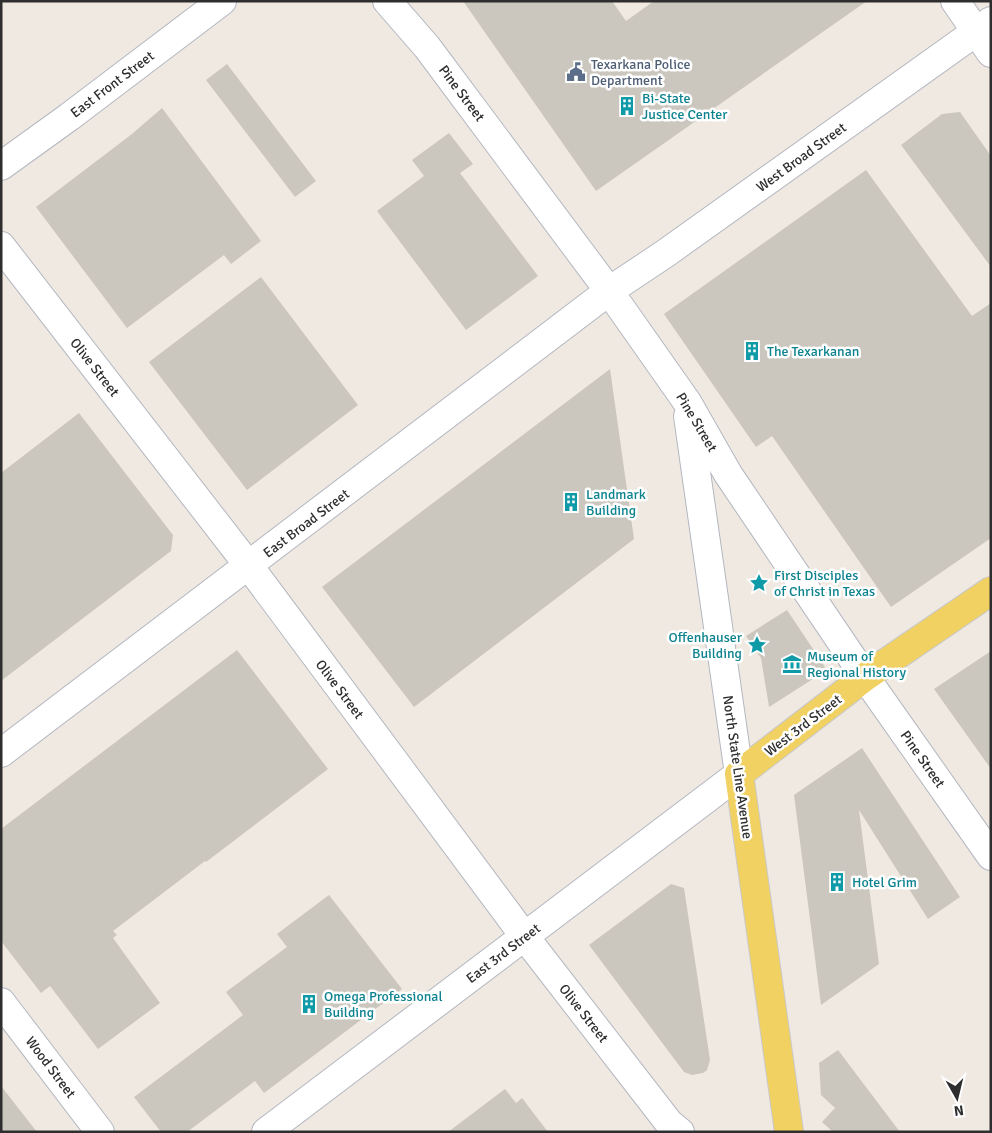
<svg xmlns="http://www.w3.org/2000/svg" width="992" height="1133" font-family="Signika,sans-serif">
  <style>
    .building { fill: #cbc7bf }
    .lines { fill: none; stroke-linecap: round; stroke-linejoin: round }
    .minor-casing { stroke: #b4b7c1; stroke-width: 30 }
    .major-casing { stroke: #c9c9c9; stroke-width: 30 }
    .minor { stroke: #fff; stroke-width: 28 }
    .major { stroke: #f2d163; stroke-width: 28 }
    .labels { text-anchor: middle; stroke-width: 5; stroke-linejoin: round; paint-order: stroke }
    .service-label { font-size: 14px; fill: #4e5e75; stroke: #fff; text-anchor: start }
    .street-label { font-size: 14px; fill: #2e2e2e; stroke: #fff }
    .culture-label { font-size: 14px; fill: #0d838f; stroke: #fff; text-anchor: start }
  </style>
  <rect width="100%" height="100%" fill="#efe9e1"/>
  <path class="building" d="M 463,1 L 612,1 L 626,21 L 654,1 L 867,1 L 596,191 Z
    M 227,64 L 316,181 L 295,197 L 206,80 Z
    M 162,108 L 261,241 L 231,264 L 224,255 L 127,328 L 36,207 L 132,134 Z
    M 960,112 L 991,156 L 991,267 L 901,145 L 942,114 Z
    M 449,133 L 473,164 L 460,173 L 538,276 L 466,330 L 377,211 L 424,176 L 412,160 Z
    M 866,170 L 972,316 L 991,303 L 991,538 L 891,607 L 772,436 L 756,447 L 664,314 Z
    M 261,277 L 358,405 L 247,490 L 149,362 Z
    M 610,369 L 634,539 L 414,707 L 322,587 Z
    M 79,413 L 173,535 L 171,551 L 1,681 L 1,473 Z
    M 787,610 L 827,670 L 769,707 L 761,658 L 746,636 Z
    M 237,650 L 328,769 L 206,862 L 205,861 L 113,931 L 117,935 L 113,938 L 160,1003 L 98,1049 L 50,986 L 41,993 L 1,941 L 1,829 Z
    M 991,651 L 991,769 L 934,689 Z
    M 862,748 L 960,897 L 928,919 L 859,810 L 879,964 L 821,1005 L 794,795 Z
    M 671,884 L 684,888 L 710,1060 L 707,1070 L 703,1073 L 692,1075 L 684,1072 L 589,945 Z
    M 329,895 L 402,989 L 264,1093 L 255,1081 L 187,1132 L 161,1132 L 134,1097 L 243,1015 L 226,992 L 287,947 L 277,934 Z
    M 838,1050 L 900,1132 L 833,1132 L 822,1122 L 835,1108 L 821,1095 L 819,1063 Z
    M 1,1086 L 37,1132 L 1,1132 Z
    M 505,1089 L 516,1103 L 522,1098 L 548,1132 L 448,1132 Z"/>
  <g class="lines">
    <g class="minor-casing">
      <path id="minor" d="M 387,1 L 427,47 L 609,291 L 687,402 L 728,474 L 865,677 L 991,856
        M 955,1 L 991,53
        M 1,166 L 69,117 L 222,1
        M 1,246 L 249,566 L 525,937 L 669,1123 L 680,1132
        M 1,753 L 609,291 L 666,253 L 991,21
        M 1,1002 L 100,1132
        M 266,1132 L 739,774 L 688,416"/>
    </g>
    <g class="major-casing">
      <path id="major" d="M 789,1132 L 739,774 L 865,677 L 991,591"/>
    </g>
    <use href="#minor" class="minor"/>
    <use href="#major" class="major"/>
  </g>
  <defs>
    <g id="civic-bare" transform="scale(1.5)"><path d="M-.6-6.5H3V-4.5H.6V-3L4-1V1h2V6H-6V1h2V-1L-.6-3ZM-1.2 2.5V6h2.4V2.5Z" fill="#5c6f8a" stroke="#fff" stroke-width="2.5" paint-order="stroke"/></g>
    <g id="building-bare" transform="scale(1.5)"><path d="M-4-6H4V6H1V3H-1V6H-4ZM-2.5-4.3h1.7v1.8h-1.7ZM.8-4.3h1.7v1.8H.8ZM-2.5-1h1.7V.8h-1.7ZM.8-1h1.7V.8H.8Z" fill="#0f9aa8" stroke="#fff" stroke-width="2.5" paint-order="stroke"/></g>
    <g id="sight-bare" transform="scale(1.5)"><path d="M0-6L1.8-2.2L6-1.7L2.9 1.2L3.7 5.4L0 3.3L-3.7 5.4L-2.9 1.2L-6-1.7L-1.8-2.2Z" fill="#0f9aa8" stroke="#fff" stroke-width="2.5" paint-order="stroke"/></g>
    <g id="museum-bare" transform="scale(1.5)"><path d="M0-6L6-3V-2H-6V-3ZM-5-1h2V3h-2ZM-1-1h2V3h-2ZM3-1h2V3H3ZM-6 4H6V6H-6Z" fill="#0f9aa8" stroke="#fff" stroke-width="2.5" paint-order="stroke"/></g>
  </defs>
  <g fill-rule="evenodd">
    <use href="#civic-bare" x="576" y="72"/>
    <use href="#building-bare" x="627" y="106"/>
    <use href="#building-bare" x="752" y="351"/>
    <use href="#building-bare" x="571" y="502"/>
    <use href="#sight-bare" x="759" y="583"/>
    <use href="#sight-bare" x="757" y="645"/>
    <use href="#museum-bare" x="792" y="664"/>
    <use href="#building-bare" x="837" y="882"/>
    <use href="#building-bare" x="309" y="1004"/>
  </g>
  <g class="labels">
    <g class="service-label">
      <text x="591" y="69">Texarkana Police<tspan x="591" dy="16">Department</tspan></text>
    </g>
    <g class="street-label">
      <text transform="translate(112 84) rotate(-37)" y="5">East Front Street</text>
      <text transform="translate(462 93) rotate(53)" y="5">Pine Street</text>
      <text transform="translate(801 157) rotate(-36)" y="5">West Broad Street</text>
      <text transform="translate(95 367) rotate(52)" y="5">Olive Street</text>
      <text transform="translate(697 422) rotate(59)" y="5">Pine Street</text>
      <text transform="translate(306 523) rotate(-37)" y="5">East Broad Street</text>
      <text transform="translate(340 689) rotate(53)" y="5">Olive Street</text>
      <text transform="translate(803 725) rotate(-37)" y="5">West 3rd Street</text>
      <text transform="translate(923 759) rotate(55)" y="5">Pine Street</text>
      <text transform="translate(738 767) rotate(82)" y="5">North State Line Avenue</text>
      <text transform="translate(503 953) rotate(-37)" y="5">East 3rd Street</text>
      <text transform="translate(584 1013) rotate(52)" y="5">Olive Street</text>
      <text transform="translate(51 1067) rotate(53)" y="5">Wood Street</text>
    </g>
    <g class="culture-label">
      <text x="642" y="103">Bi-State<tspan x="642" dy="16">Justice Center</tspan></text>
      <text x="767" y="356">The Texarkanan</text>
      <text x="586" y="499">Landmark<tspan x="586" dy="16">Building</tspan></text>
      <text x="774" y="580">First Disciples<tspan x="774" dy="16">of Christ in Texas</tspan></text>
      <text x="742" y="642" text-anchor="end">Offenhauser<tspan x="742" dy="16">Building</tspan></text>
      <text x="807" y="661">Museum of<tspan x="807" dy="16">Regional History</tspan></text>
      <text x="852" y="887">Hotel Grim</text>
      <text x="324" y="1001">Omega Professional<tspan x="324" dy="16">Building</tspan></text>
    </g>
  </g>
  <rect width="992" height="1133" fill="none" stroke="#2e2e2e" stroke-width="5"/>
  <g transform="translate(957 1098) rotate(172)" stroke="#ffffff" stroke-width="4" paint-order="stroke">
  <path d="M0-4L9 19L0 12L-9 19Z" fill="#2e2e2e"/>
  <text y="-8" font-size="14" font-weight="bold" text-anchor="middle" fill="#2e2e2e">N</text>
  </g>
</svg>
